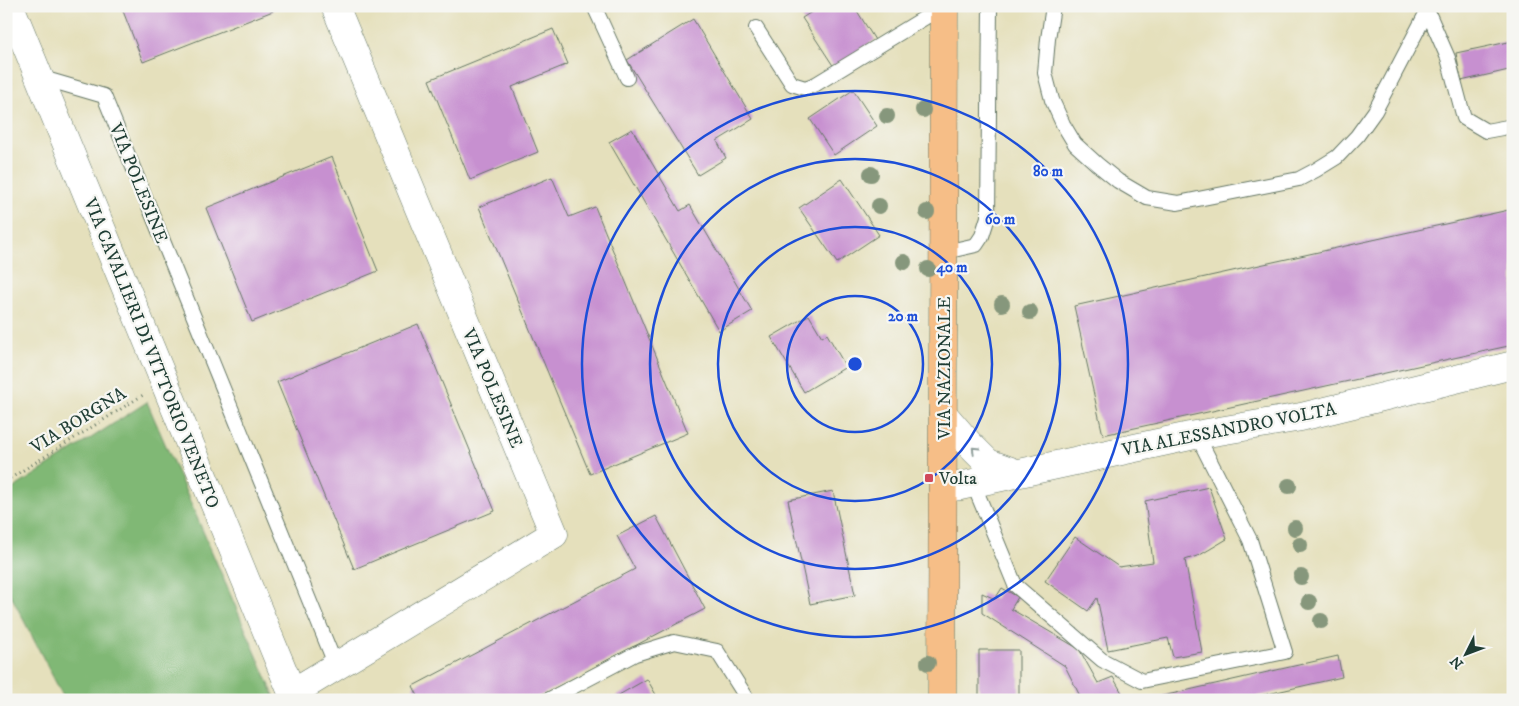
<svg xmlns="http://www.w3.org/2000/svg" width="1519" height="706" font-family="'IM FELL DW Pica',serif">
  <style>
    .forest { fill: #80b875; stroke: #507a54 }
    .building { fill: #c790d0 }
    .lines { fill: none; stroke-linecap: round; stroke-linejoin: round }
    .lane-casing { stroke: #647664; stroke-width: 16 }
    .street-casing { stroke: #647664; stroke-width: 29 }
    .primary-casing { stroke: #647664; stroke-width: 29 }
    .path { stroke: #647664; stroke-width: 3; stroke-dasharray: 1 4; stroke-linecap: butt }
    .lane { stroke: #fff; stroke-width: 14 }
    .street { stroke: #fff; stroke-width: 28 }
    .primary { stroke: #f6be87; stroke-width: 28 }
    .tree { fill: #86977b }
    .oneway { stroke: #8f9e9a }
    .ring { fill: none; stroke: #1d4ed8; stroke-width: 2.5 }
    .poi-dot { fill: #d1495b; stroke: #f6f6f2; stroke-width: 2 }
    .labels { text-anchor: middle; stroke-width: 4.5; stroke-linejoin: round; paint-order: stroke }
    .street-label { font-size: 18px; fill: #1f3d34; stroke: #f6f6f2 }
    .poi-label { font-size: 18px; fill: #1f3d34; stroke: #f6f6f2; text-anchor: start }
    .centre { fill: #1d4ed8; stroke: #f6f6f2; stroke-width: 2.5 }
    .ring-label { font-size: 15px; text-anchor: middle; font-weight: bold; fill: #1d4ed8; stroke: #f6f6f2; stroke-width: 4.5; stroke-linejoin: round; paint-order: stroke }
  </style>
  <rect width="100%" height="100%" fill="#f6f6f2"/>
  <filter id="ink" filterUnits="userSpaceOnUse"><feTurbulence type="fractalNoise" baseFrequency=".02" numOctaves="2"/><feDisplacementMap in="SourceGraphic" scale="10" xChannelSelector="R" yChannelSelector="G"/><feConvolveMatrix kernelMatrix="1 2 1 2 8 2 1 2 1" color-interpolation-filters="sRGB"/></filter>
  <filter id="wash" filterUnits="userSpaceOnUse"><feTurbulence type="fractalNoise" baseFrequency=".0096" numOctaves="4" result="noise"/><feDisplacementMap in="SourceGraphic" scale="20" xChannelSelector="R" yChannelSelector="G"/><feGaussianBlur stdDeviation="1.12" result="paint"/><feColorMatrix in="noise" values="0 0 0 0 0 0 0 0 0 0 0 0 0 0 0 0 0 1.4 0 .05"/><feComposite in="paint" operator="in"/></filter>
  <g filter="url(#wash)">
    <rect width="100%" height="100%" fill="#e5e0bc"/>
    <path class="forest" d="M 147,402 L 276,700 L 65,700 L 6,586 L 6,493 Z"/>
    <g id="blocks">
      <path class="building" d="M 121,6 L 272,6 L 273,11 L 143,62 Z
        M 821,6 L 854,6 L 875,40 L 834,67 L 802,18 Z
        M 693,19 L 753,119 L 717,141 L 726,158 L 698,175 L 627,60 Z
        M 553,29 L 568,64 L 512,87 L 538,152 L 470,180 L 429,80 Z
        M 1513,41 L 1513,69 L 1461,81 L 1456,53 Z
        M 853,90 L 877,126 L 834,155 L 810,119 Z
        M 632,129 L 680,211 L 690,205 L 752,311 L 719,331 L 609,142 Z
        M 332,157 L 378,271 L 252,322 L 206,208 Z
        M 552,177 L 569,217 L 595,207 L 688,433 L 590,474 L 479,207 Z
        M 842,179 L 879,235 L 837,263 L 799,208 Z
        M 1513,209 L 1513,345 L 1103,435 L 1074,306 Z
        M 809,315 L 822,337 L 827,334 L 846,367 L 804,392 L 771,337 Z
        M 418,324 L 495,511 L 354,569 L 277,382 Z
        M 1209,487 L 1227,539 L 1200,555 L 1185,560 L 1202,652 L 1173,657 L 1168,638 L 1108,650 L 1097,598 L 1088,611 L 1045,581 L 1075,537 L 1119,567 L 1153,562 L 1145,501 Z
        M 833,491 L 855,595 L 810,604 L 788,500 Z
        M 656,516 L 705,609 L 532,700 L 420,700 L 413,686 L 635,569 L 617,536 Z
        M 1002,588 L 1018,597 L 1011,609 L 1079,649 L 1098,683 L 1113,677 L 1126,700 L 1082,700 L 1065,666 L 982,613 L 982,593 L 995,599 Z
        M 979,650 L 1019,650 L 1019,700 L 979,700 Z
        M 1338,656 L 1342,677 L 1242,700 L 1145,700 Z
        M 647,679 L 659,700 L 610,700 Z"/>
    </g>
  </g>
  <g filter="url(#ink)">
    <use href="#blocks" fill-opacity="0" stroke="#647664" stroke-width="1"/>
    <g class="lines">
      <g class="lane-casing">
        <path id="lane" d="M 594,6 L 627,78
          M 1053,6 L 1048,39 L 1045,73 L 1052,100 L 1063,124 L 1075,144 L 1097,164 L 1118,181 L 1147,198 L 1178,203 L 1299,179 L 1316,170 L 1337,157 L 1357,136 L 1375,111 L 1430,6
          M 1427,10 L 1448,58 L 1464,118 L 1486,131 L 1513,126
          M 756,28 L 792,84 L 805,88 L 816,84 L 944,6
          M 39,77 L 104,96 L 336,666
          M 945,252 L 976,245 L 982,236 L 988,217 L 990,6
          M 973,483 L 1015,585 L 1102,660 L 1142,681 L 1285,652 L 1250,540 L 1197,435
          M 548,700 L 635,654 L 674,642 L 717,651 L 748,700"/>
      </g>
      <g class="street-casing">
        <path id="street" d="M 10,6 L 295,700
          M 943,414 L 968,443 L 988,463 L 1016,473
          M 943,488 L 960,486 L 1190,436 L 1301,417 L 1513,365
          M 292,693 L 554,534 L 335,6"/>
      </g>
      <g class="primary-casing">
        <path id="primary" d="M 942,700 L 944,6"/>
      </g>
      <path class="path" d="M 6,481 L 143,395"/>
      <use href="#lane" class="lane"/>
      <use href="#street" class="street"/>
      <use href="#primary" class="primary"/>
    </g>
    <g class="tree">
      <circle cx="923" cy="110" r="8"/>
      <circle cx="887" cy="116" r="8"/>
      <circle cx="871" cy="174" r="8"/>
      <circle cx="879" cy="206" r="8"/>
      <circle cx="927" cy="212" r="8"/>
      <circle cx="904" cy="262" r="8"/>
      <circle cx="928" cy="269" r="8"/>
      <circle cx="1002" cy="304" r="8"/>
      <circle cx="1030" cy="312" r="8"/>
      <circle cx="1289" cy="486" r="8"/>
      <circle cx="1295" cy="528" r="8"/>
      <circle cx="1300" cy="545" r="8"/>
      <circle cx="1301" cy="577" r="8"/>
      <circle cx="1309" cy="602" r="8"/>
      <circle cx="1321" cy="621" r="8"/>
      <circle cx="928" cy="663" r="8"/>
    </g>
    <defs><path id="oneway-chevron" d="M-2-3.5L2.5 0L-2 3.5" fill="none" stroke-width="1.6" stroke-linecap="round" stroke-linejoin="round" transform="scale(1.25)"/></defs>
    <use class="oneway" href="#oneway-chevron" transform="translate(975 450) rotate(-136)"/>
  </g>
  <g class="ring">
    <circle cx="855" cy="364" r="68"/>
    <circle cx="855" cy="364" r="137"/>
    <circle cx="855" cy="364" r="205"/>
    <circle cx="855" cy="364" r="273"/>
  </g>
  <rect class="poi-dot" x="924" y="473" width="10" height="10" rx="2.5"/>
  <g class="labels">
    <g class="street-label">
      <text transform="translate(139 183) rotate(68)" y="6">VIA POLESINE</text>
      <text transform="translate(152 353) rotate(68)" y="6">VIA CAVALIERI DI VITTORIO VENETO</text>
      <text transform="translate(944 368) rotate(-90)" y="6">VIA NAZIONALE</text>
      <text transform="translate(493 388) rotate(67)" y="6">VIA POLESINE</text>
      <text transform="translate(78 420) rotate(-32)" y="6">VIA BORGNA</text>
      <text transform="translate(1229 429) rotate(-11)" y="6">VIA ALESSANDRO VOLTA</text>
    </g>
    <g class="poi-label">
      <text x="939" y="484">Volta</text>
    </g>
  </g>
  <circle cx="855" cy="364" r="8" class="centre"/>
  <g class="ring-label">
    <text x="1048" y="176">80 m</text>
    <text x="1000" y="224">60 m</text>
    <text x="952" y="272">40 m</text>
    <text x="903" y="321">20 m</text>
  </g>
  <rect width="1519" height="706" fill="none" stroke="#f6f6f2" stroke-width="25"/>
  <g transform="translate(1466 654) rotate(228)" stroke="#f6f6f2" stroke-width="4" paint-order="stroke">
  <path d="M0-4L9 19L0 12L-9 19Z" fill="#1f3d34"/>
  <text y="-8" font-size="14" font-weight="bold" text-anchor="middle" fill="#1f3d34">N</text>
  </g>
</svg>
